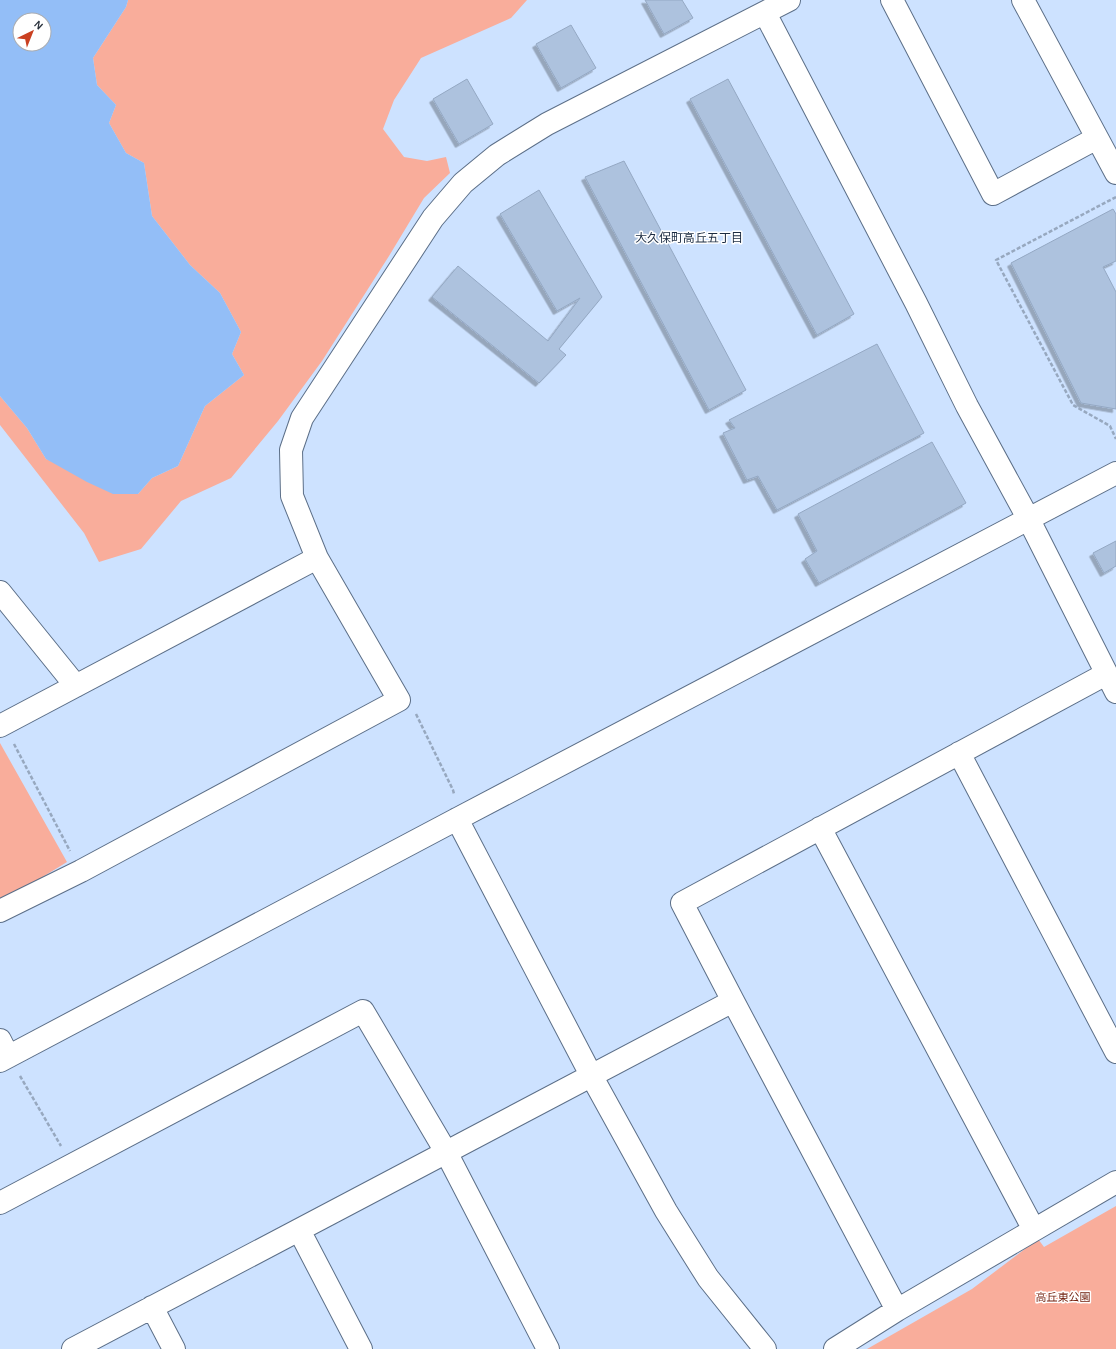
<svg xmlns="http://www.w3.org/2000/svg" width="1116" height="1349" font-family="Karla,'Noto Sans JP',sans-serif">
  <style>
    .green { fill: #f9ad9b }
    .water { fill: #93bef7; fill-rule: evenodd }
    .building { fill: #adc2de; stroke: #94a8c3; filter: url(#shadow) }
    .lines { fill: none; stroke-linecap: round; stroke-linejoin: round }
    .minor-casing { stroke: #5c6f88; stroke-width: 24 }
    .path { stroke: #97a8bf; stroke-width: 2.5; stroke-dasharray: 4 2; stroke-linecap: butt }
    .minor { stroke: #fff; stroke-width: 22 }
    .labels { text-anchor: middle; stroke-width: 3; stroke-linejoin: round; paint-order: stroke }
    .park-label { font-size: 11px; fill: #732210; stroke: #fff }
    .neighbourhood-label { font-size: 12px; fill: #1b2b41; stroke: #fff }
  </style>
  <defs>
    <filter id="shadow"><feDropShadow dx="-3.5" dy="3.5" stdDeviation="0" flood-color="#0004"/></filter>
  </defs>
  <rect width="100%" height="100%" fill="#cde2ff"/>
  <path class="green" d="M 128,0 L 527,0 L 511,18 L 421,58 L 394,100 L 383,129 L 404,157 L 427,161 L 446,157 L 450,173 L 424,198 L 389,256 L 322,361 L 278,421 L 231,478 L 181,501 L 141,549 L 99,562 L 84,533 L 0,425 L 0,396 L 27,428 L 46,459 L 138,494 L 152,478 L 178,466 L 205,406 L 244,375 L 232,354 L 241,332 L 220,293 L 190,265 L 152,216 L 144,163 L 126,153 L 109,123 L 116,105 L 97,85 L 93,58 L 126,7 Z
    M 0,743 L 67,862 L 0,903 Z
    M 1116,1206 L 1116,1349 L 867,1349 L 972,1289 L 1038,1239 L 1044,1247 Z"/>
  <path class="water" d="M 0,0 L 128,0 L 126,7 L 93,58 L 97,85 L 116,105 L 109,123 L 126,153 L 144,163 L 152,216 L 190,265 L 220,293 L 241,332 L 232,354 L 244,375 L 205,406 L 178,466 L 152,478 L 138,494 L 113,494 L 87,482 L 46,459 L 27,428 L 0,396 ZM 20,20 L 44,20 L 44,44 L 20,44 Z"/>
  <path class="building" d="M 645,0 L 682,0 L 693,18 L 664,34 Z
    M 571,25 L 596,68 L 561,88 L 536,44 Z
    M 467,79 L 493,124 L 459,144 L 433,99 Z
    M 728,79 L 854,314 L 817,335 L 690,99 Z
    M 624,161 L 746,390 L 709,410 L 585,177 Z
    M 539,190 L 602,297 L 559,349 L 566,355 L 539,383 L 432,297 L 458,266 L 548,341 L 580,298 L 557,311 L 500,214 Z
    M 1113,209 L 1116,214 L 1116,261 L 1103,267 L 1116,292 L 1116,409 L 1081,403 L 1011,263 Z
    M 877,344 L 924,433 L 777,510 L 758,476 L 747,480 L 723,433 L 735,428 L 729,420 Z
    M 932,442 L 966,503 L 819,583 L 805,559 L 817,551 L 798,514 Z
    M 1116,541 L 1116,566 L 1104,573 L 1093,553 Z"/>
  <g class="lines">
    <g class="minor-casing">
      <path id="minor" d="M 892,0 L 993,194 L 1097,138
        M 1023,0 L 1116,173
        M 765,13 L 916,303 L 967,406 L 1028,518 L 1116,692
        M 0,592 L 76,686
        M 0,726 L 317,558
        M 959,753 L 1116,1052
        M 457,819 L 591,1075 L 666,1211 L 708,1278 L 765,1349
        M 820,828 L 1034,1230
        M 0,911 L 81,871 L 399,700 L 317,558 L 292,496 L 291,450 L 302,418 L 433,218 L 463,183 L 497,155 L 547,124 L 789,0
        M 0,1040 L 8,1056
        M 0,1061 L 457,819 L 1116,473
        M 0,1203 L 363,1011 L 446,1152 L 548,1349
        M 299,1230 L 361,1349
        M 152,1307 L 174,1349
        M 897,1310 L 733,1001 L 682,903 L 1106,674
        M 73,1349 L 733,1001
        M 835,1349 L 897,1310 L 1116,1182"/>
    </g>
    <path class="path" d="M 1116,197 L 996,260 L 1073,405 L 1110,426 L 1116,439
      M 416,714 L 453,790 L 454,794
      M 14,744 L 70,851
      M 20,1076 L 61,1146"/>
    <use href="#minor" class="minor"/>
  </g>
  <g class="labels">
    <g class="park-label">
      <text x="1063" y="1301">高丘東公園</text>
    </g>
    <g class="neighbourhood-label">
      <text x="689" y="242">大久保町高丘五丁目</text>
    </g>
  </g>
  <g transform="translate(32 32) rotate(43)"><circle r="19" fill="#ffffff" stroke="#a9acb1"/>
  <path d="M0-3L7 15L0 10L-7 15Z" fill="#ca4021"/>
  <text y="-6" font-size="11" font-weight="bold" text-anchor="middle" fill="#28303b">N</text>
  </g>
</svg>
